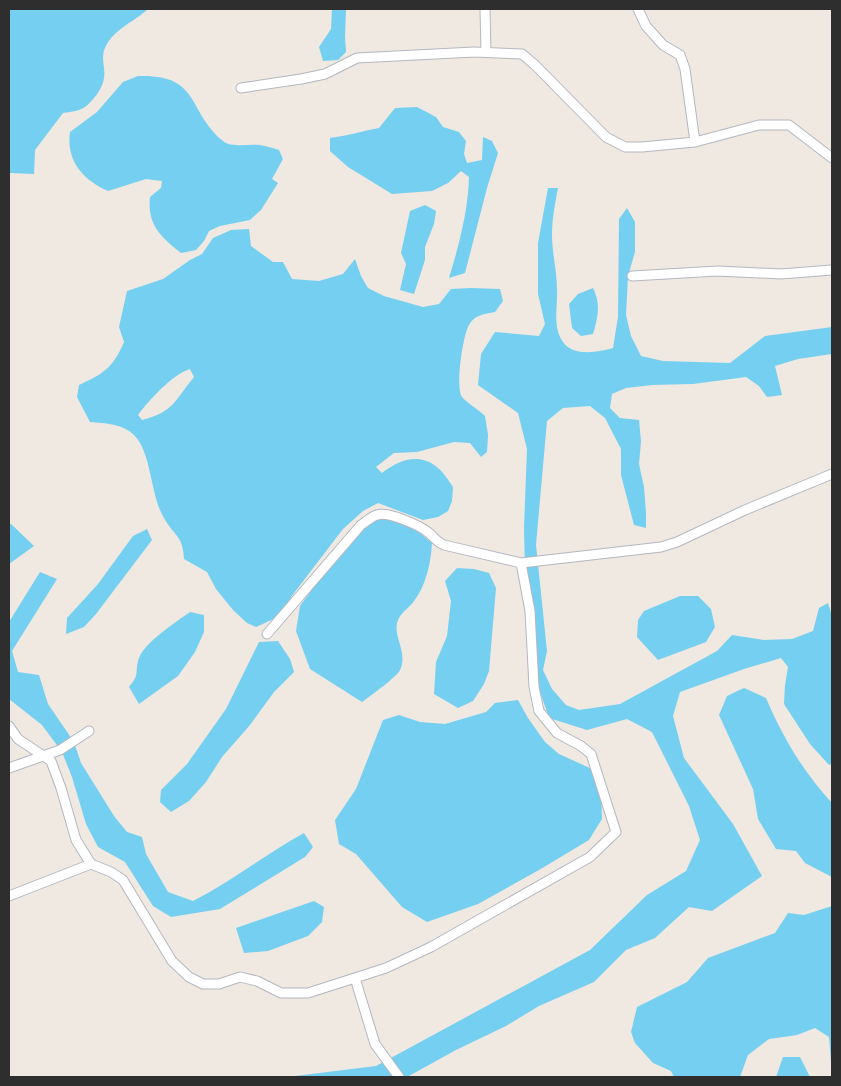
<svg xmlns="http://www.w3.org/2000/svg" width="841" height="1086" font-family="Overpass,sans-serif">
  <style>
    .water { fill: #75cff0; fill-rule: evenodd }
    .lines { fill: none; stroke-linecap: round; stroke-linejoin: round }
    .minor-casing { stroke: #b4b7c1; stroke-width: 11 }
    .minor { stroke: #fff; stroke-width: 9 }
  </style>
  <rect width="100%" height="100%" fill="#efe9e1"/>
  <path class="water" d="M 9,9 L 148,9 C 135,21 115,29 107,44 C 99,57 106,66 104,78 C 103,88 93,101 85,107 C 80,111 69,112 63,113 L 35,150 L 34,174 L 9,173 Z
    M 332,9 L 346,9 L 345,37 L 346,52 L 338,60 L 323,61 L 319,47 L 331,29 Z
    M 138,76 C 201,74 186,110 223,141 C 231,148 250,144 260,145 C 266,146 273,148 279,150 L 283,159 L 272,179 L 278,183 L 261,210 L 250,220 L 220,226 L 209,231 L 204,241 L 196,250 L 181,253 C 161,237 147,225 150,197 L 161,188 L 162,181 L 146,179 L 108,191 C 83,180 66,161 70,132 L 97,112 L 123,82 Z
    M 417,107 L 436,117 L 443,127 L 459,132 L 466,141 L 464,154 L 467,163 L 482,160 L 483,137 L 492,141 L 498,153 L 487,188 L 465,273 L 449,278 C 459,245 468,212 469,177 L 461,171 L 448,183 L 432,191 L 392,194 L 348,167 L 330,151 L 330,138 C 347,136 362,131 379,128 L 395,108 Z
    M 548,188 L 558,188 C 555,204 552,219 552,235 C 552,253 557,271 557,289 C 558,306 552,327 563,342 C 573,357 599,352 613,348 L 618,317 L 619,219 L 627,208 L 635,222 L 635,252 L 628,276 L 626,315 L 631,336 L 641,356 L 663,361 L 730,363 L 765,336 L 832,327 L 832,354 L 798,359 L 775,366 L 782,395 L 767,397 L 759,386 L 746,377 L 693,384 L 652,385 L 626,388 L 612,394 L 610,408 L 620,418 L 639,420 L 641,441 L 639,464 L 644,487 L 646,513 L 646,528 L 634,525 L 621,475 L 621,449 L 605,418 L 590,406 L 563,408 L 547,421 L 536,545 L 547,651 L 543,670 L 552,689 L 566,705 L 579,710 L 620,704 L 717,651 L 732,635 L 764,640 L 792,639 L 813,631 L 819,608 L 828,603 L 832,616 L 832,764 L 829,765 L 810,744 L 784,704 L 785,685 L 788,667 L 781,658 L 744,669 L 680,692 L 673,716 L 684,758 L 733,824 L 762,876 L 712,911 L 689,907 L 655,938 L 626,950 L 594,982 L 539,1006 L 506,1026 L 456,1050 L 407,1077 L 287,1077 L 376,1066 L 590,950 L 647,895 L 686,871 L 700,840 L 689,806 L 652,732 L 627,719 L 587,730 L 549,718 L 535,677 L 526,620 L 524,527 L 527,449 L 518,413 L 478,385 L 481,354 L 495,332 L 539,336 L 545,324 L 538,294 L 538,243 Z
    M 425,205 L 436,211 L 434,224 L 425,247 L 425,260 L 414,294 L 400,290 L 406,264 L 401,253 L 410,211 Z
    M 249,229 L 251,246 L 273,262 L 283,262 L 292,279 L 319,281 L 343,274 L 355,259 L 361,276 L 368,288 L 384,296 L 423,307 L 439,304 L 451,289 L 471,288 L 500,289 L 503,301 L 495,312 C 485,314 474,315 469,325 C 463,334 455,388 462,397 C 466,402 479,410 485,416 L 488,435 L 487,452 L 481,457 L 470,443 L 454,442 L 417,452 L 394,453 L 376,467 L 382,473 C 399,460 419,452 438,468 C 444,473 449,481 453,487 L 452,501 L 448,511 L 438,517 L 423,520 L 378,503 L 363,511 L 343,529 L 291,597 L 287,613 L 256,627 L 247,623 L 233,610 L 216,589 L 207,572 L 184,559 C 183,535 174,536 164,518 C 150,495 152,453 134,435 C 123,424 105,423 90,422 L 77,397 L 79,385 C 103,374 113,368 124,342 L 119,327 L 127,291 L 163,279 L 190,260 L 202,254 L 213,238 L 231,230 ZM 190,369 L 194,377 C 175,400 174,412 142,420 L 138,415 C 149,400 173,374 190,369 Z
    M 593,288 C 601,304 598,317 593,334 L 581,336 L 572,328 L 569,304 L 578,294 Z
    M 378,513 L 415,529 L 432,543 C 431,562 426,586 414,601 C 410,607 402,612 399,618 C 390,634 409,651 400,670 C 398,676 369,697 362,702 L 310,669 L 296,631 L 300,606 L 363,519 Z
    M 9,524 L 11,524 L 34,546 L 9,564 Z
    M 147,529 L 152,540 L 96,614 L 84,627 L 66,634 L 67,618 L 98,584 L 133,536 Z
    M 457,568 L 474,569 L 489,573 L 496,588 L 489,671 L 484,684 L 473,701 L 458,708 L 434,694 L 436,662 L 447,636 L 451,601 L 445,581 Z
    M 40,572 L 57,579 L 12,651 L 18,672 L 39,675 L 48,704 L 74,742 L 81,763 L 114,816 L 127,832 L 142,837 L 146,854 L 168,892 L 193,901 C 232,881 266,854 304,833 L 313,847 L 305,857 L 220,909 L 171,917 L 153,906 L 125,862 L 98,847 L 86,824 L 72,777 L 62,752 L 42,725 L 9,699 L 9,622 Z
    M 680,596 L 698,596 L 711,609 L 715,627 L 706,642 L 658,660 L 637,637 L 638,620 L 644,611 Z
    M 190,612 L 204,615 L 204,632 L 195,652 L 178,676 L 139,704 L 129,687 C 141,673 134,672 139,658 C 145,642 176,622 190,612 Z
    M 278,641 L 290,659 L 294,672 L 274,692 L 250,725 L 222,757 L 206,782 L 189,801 L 171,812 L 160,802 L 161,790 L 187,764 L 226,709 L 259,642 Z
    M 744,688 L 766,698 C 782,736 804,773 832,803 L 832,877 L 805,863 L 796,851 L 776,849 L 758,819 L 753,789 L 719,715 L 727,696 Z
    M 518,700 L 528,718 L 545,742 L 559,754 L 592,769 L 601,787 L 602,819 L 589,840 L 539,870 L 478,904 L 427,922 L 402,907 L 356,854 L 339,844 L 335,820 L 356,789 L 383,720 L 399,715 L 420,722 L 445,724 L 486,712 L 495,703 Z
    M 314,901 L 324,907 L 322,922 L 308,936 L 268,951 L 244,953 L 236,928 Z
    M 832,906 L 832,1063 L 831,1061 L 829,1037 L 815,1028 L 797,1035 L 769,1039 L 748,1055 L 740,1077 L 674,1077 L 671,1071 L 653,1063 L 635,1043 L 631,1032 L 637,1007 L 687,982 L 708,958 L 775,933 L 788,913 L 804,915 Z
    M 783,1057 L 800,1057 L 810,1077 L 776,1077 Z"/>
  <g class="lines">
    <g class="minor-casing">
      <path id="minor" d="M 485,9 L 486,52
        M 638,9 L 646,26 L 663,45 L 680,55 L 685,69 L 695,142
        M 241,88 L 301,79 L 325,74 L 357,58 L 474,52 L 522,54 L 535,65 L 606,137 L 625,147 L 642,147 L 695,142 L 759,125 L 789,125 L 832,158
        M 632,276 L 718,271 L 781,274 L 832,270
        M 267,634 L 361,525 C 366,522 372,516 377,515 C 388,511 421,526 429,533 C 436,539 435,541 444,545 L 521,563 L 661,547 L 677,542 L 745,510 L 832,474
        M 9,726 L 18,739 L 51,761 L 61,788 L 76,840 L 91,864 L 111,872 L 123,880 L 172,961 L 189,977 L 203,984 L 219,984 L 240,977 L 257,981 L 281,993 L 308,993 L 386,968 L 431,947 L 590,857 L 616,832 L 591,754 L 581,746 L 557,733 L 539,711 L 534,687 L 530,611 L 521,563
        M 9,768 L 60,750 L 89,731
        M 9,896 L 91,864
        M 355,978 L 375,1044 L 399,1077"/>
    </g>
    <use href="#minor" class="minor"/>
  </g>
  <rect width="841" height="1086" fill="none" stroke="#2e2e2e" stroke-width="20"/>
</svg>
